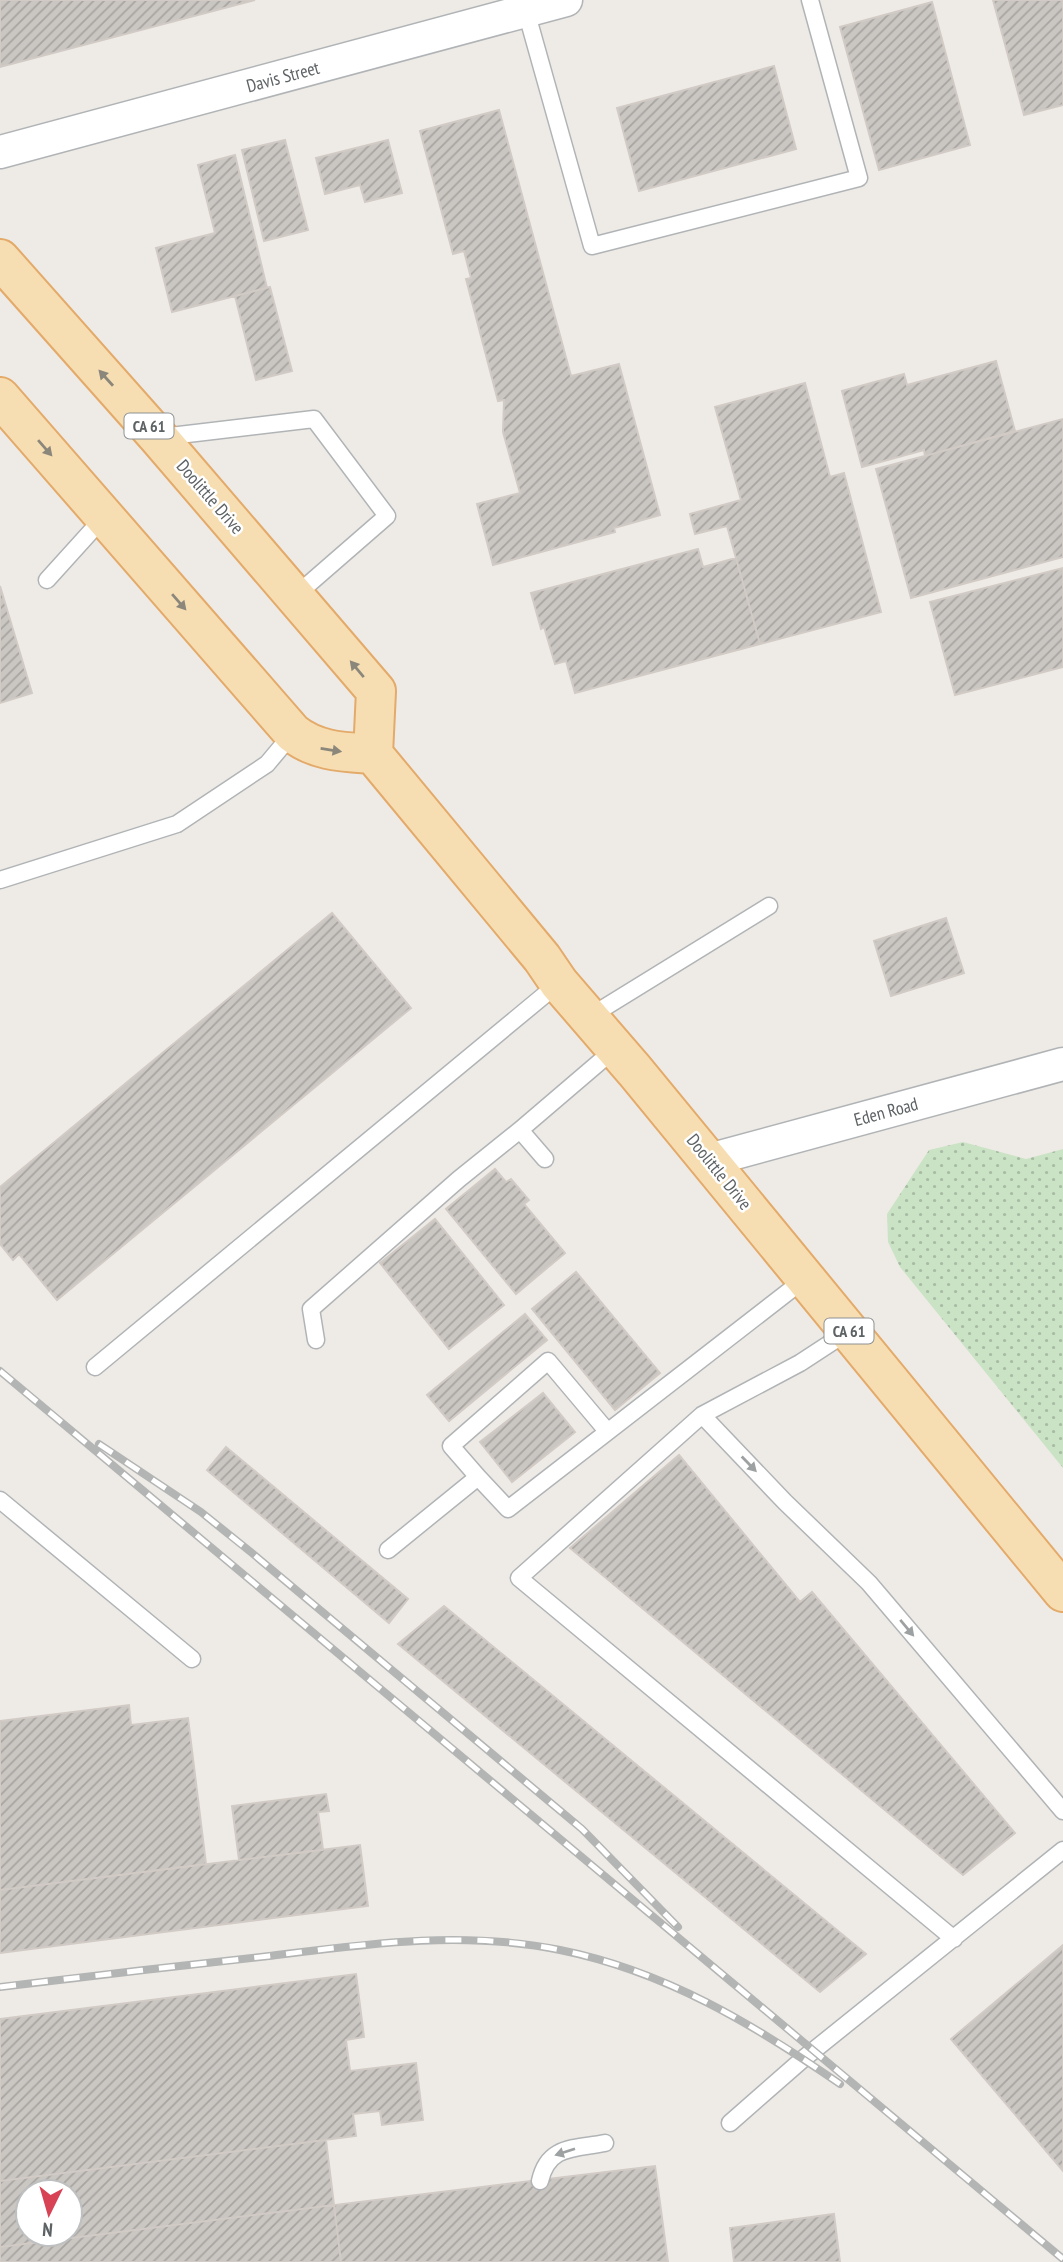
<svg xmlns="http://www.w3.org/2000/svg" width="1063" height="2262" font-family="'PT Sans Narrow',sans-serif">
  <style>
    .grass { fill: url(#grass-dots) }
    .building { fill: url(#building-hatch); stroke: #d2cbc5; stroke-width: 2; fill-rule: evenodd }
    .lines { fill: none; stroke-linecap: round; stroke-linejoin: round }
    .lane-casing { stroke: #b1b4b6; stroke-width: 19 }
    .street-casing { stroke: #b1b4b6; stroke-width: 35 }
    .primary-casing { stroke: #e3aa6a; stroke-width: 42 }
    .lane { stroke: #fff; stroke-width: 16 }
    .street { stroke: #fff; stroke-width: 32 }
    .primary { stroke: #f7deb2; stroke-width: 38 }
    .rail-casing { stroke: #b3b4b4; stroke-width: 8 }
    .rail { stroke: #fff; stroke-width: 5; stroke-dasharray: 16; stroke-linecap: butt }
    .oneway { fill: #8b877b }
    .oneway2 { fill: #9ea1a2 }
    .labels { text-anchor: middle; stroke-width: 5; stroke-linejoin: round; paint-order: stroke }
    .shield { fill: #fff; stroke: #8e9192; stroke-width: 2 }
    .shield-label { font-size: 16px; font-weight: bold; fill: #5d6264 }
    .street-label { font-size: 18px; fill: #5d6264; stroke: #fff }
  </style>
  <defs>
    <pattern id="grass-dots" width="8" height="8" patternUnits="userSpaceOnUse" patternTransform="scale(1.75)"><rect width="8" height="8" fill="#cbe3c5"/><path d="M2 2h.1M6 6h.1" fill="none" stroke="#a8bba4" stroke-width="1.8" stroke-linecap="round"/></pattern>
    <pattern id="building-hatch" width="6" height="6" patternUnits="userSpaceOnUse" patternTransform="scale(1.75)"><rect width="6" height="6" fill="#cac6c2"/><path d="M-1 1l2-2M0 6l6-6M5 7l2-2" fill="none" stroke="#a7a4a1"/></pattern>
  </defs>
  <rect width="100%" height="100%" fill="#eeebe6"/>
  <path class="grass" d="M 963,1142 L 1026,1159 L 1063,1149 L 1063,1468 L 900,1267 L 888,1242 L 887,1214 L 929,1150 Z"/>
  <path class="building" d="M 0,0 L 255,0 L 0,67 Z
    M 993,0 L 1063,0 L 1063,105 L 1024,115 Z
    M 932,2 L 970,145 L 879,170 L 840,27 Z
    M 774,66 L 796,149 L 639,191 L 617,108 Z
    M 499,110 L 571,376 L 619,364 L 660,515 L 614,528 L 615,532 L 493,565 L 477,504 L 520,493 L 503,432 L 504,400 L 498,401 L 466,279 L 471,278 L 464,251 L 453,254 L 420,131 Z
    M 285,140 L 308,230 L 264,241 L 242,150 Z
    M 388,140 L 402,193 L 365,202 L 360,185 L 325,194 L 316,158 Z
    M 235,155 L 267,288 L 172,312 L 156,248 L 215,233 L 198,165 Z
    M 270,287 L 292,371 L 256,380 L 235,296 Z
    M 996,361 L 1015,431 L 925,456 L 924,450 L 862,467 L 842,391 L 904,374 L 907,385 Z
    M 805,383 L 830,477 L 844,473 L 881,612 L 760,644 L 727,526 L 695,534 L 690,514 L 741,500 L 715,407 Z
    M 1063,419 L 1063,557 L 911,598 L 876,469 Z
    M 698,549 L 703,567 L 736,558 L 760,644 L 575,693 L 566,661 L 555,664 L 544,627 L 541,629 L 531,593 Z
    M 1063,568 L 1063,667 L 955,695 L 930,602 Z
    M 0,586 L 32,693 L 0,703 Z
    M 332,913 L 411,1008 L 57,1300 L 19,1254 L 13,1260 L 0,1244 L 0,1187 Z
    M 946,918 L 964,973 L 891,996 L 874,941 Z
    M 495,1169 L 506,1182 L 511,1179 L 529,1200 L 524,1204 L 565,1253 L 516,1294 L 446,1209 Z
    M 435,1219 L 504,1305 L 449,1349 L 380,1263 Z
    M 576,1272 L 660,1373 L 615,1410 L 532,1309 Z
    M 525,1314 L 547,1340 L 449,1421 L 427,1395 Z
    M 543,1393 L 575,1432 L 512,1482 L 480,1442 Z
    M 226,1447 L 408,1599 L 389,1623 L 207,1470 Z
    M 679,1455 L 800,1602 L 812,1592 L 1015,1833 L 963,1875 L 570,1548 Z
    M 444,1606 L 866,1954 L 820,1992 L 398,1644 Z
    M 129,1705 L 131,1725 L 188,1718 L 206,1864 L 0,1890 L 0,1721 Z
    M 326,1794 L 329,1811 L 318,1812 L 323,1850 L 239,1860 L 232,1806 Z
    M 360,1845 L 368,1906 L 0,1953 L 0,1890 Z
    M 1063,1945 L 1063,2171 L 951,2039 Z
    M 356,1974 L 364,2037 L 346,2040 L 350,2071 L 416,2063 L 423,2120 L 382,2125 L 380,2111 L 353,2114 L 356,2136 L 0,2181 L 0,2019 Z
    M 326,2140 L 334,2205 L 0,2247 L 0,2181 ZM 28,2192 L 70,2192 L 70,2234 L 28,2234 Z
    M 655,2166 L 668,2262 L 341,2262 L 334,2205 Z
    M 334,2205 L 341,2262 L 0,2262 L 0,2247 Z
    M 834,2214 L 840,2262 L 734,2262 L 730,2228 Z"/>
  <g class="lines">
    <g class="lane-casing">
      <path id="lane" d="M 526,11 L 592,246 L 859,178 L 810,0
        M 162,437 L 314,419 L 387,516 L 295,596
        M 47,580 L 104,517
        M 0,880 L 177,824 L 267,764 L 293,733
        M 589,1017 L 769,906
        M 545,1159 L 520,1130 L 616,1048
        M 849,1331 L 800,1363 L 702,1415 L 519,1578 L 954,1939
        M 316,1340 L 311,1309 L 459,1179 L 520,1130
        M 95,1367 L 559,983
        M 702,1415 L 785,1502 L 869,1583 L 1063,1811
        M 478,1477 L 451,1446 L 548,1361 L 607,1431
        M 0,1500 L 192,1659
        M 388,1550 L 478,1477 L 508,1509 L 806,1278
        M 730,2123 L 803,2059 L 1063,1850
        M 540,2181 C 548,2145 574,2149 605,2143"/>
    </g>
    <g class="street-casing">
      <path id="street" d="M 0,152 L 566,0
        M 709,1160 L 1063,1064"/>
    </g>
    <g class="primary-casing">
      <path id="primary" d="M 0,259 L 158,437 L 376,691 L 373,754 L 542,958 L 559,983 L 635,1071 L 1063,1592
        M 0,397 L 293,733 C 317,752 344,752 373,754"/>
    </g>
    <use href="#lane" class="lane"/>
    <use href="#street" class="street"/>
    <use href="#primary" class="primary"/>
    <g class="rail-casing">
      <path id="rail" d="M 0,1371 L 1063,2259
        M 99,1444 L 201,1512 L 252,1553 L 582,1829 L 678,1927
        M 0,1987 C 90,1976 179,1966 269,1956 C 365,1944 463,1930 560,1950 C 665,1971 753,2024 840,2084"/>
    </g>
    <use href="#rail" class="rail"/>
  </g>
  <defs><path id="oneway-solid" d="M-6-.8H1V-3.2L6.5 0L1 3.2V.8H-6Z" transform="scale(1.75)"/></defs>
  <g class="oneway">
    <use href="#oneway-solid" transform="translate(106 378) rotate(-132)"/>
    <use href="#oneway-solid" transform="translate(45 448) rotate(49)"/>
    <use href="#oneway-solid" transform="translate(179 602) rotate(49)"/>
    <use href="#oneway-solid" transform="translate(357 669) rotate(-130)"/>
    <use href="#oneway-solid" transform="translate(331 750) rotate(9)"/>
  </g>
  <g class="oneway2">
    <use href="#oneway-solid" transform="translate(749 1464) rotate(46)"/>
    <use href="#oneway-solid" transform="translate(907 1628) rotate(50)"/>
    <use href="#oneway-solid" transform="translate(565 2152) rotate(162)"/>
  </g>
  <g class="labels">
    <g class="shield">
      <rect x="124.5" y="413.5" width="49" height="25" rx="5"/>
      <rect x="824.5" y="1318.5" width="49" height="25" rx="5"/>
    </g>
    <g class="shield-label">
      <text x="149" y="432">CA 61</text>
      <text x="849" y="1337">CA 61</text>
    </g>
    <g class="street-label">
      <text transform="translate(283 77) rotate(-15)" y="6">Davis Street</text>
      <text transform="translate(210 497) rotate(49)" y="6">Doolittle Drive</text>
      <text transform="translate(886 1112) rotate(-15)" y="6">Eden Road</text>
      <text transform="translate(719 1172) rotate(51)" y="6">Doolittle Drive</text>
    </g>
  </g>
  <g transform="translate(49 2213) rotate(185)"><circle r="33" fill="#ffffff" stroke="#bec0c1" stroke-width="2"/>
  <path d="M0-5L12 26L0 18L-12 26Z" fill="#d74254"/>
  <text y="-10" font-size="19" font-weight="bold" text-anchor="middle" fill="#5d6264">N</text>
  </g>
</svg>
